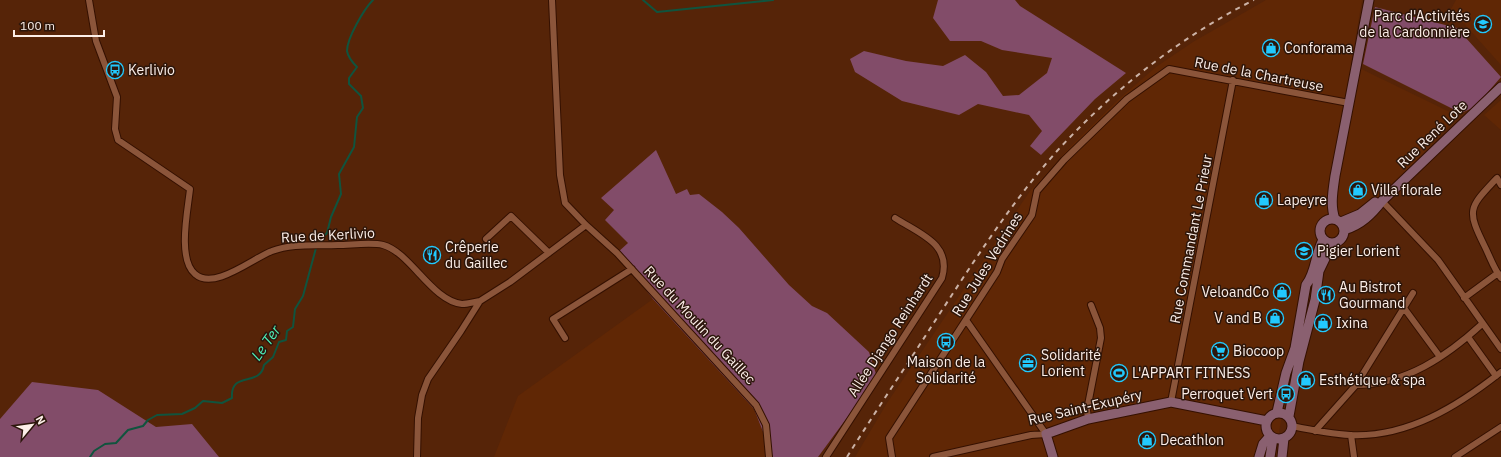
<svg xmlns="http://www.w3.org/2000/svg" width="1501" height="457" font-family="'IBM Plex Sans',sans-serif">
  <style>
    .built { fill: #602705 }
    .green { fill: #824c69 }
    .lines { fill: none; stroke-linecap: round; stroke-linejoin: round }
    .stream { stroke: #10543e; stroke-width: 2 }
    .street-casing { stroke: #341000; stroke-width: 8 }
    .secondary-casing { stroke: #341000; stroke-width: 11 }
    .street { stroke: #8b553a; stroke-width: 6 }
    .secondary { stroke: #8a6070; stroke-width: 9 }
    .rail { stroke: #cbb2a6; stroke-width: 2; stroke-dasharray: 5 5; stroke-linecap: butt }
    .labels { text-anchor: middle; stroke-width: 3; stroke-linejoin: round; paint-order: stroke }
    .poi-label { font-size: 14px; fill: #fceee8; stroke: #2c160b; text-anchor: start }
    .street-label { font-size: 14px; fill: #fceee8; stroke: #2c160b }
    .water-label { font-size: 15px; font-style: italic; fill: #4df0b9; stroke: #2c160b }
  </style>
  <rect width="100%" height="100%" fill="#562408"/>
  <path class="built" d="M 1266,0 L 1362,0 L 1351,64 L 1458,116 L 1350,233 L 1325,268 L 1288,378 L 1275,457 L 855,457 L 887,403 L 1030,191 L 1071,146 L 1119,99 L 1156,67 L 1193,42 Z
    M 1456,0 L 1501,0 L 1501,65 L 1451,9 Z
    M 1501,100 L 1501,130 L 1484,115 Z
    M 653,299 L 754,409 L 773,457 L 494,457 L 518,396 Z"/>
  <path class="green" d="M 938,0 L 1015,0 L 1020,6 L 1126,73 L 1095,99 L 1041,155 L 1030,146 L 1042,131 L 1029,115 L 978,104 L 959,115 L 902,101 L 855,72 L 850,59 L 864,51 L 906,61 L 943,66 L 965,55 L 986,72 L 1003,96 L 1019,95 L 1047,73 L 1052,58 L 1002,50 L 981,41 L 950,41 L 933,18 Z
    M 1375,7 L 1457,28 L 1501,77 L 1475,107 L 1461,113 L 1363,64 Z
    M 656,150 L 676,194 L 687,189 L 690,195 L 699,194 L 722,212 L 739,228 L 789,285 L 812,306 L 827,313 L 869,352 L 877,377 L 818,457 L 773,457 L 754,409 L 653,299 L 617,253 L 628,243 L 605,220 L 614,210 L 601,198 Z
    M 32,382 L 98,390 L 156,427 L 192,424 L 219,457 L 0,457 L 0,419 Z"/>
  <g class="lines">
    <path class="stream" d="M 643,0 L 657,12 L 773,0
      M 319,241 L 327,233 L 331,217 L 341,194 L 339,174 L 354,147 L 357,117 L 363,108 L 361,96 L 349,84 L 349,78 L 357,67 C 353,63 348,57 347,51 C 347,38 364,9 373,0
      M 90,457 L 94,451 L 105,444 L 116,443 L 128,430 L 143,426 L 148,420 L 157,415 L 182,414 L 195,408 L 203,401 L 222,403 L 232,398 C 230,370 260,388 264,365 L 273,357 L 279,342 L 286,340 L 287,331 L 293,327 L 295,309 L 303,296 L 316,248"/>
    <g class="street-casing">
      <path id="street" d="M 89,0 L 96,41 L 117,97 L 115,129 L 118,140 L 190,189 C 188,209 177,259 195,274 C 214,291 253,258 272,251 C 292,243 316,246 338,245 C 350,245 372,242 383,245 C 410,252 432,301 462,304 C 467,304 474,302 480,301
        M 552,0 L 560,175 L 565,203 L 586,225 L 617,253 L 756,405 L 766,425 L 769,457
        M 1501,185 L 1497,178 C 1469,208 1466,209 1485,247 C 1490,257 1494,269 1501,278
        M 1382,201 L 1438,260 L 1501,349
        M 486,239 L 511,216 L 549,253
        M 1464,298 L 1498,273
        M 1404,308 L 1440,357
        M 966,320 L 1046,434
        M 1468,337 L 1496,376
        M 565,338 L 553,319 L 632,269
        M 1356,385 C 1406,384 1446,357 1482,324
        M 1171,402 L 1233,80
        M 1088,419 L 1087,410 L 1101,338 L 1100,328 L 1091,305
        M 1292,426 C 1311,430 1330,434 1350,435 C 1407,438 1458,406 1501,372
        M 1315,431 L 1356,385 L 1413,293
        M 1351,435 L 1354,457
        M 417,457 L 418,418 L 422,395 L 428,379 L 461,331 L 480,301 L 510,282 L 586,225
        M 826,457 L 942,278 C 952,244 920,234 895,218
        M 892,457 L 889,438 L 997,272 L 1002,259 L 1032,215 L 1037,191 L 1064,160 L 1127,99 L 1169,69 L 1349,103
        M 933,457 L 1031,435 L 1046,434
        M 1455,457 L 1501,427"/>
    </g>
    <g class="secondary-casing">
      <path id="secondary" d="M1320 231a12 12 0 1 1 24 0a12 12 0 1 1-24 0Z
        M 1335,219 C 1330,206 1333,190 1335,176 L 1369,0
        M 1341,222 L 1360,214 L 1375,202
        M 1344,230 C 1361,225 1372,214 1382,201 L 1501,87
        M 1277,412 L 1286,373 L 1295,348 L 1306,285 C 1316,273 1315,254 1323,240
        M1266 426a13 13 0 1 1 26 0a13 13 0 1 1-26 0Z
        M 1289,416 L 1299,361 L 1315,300 L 1319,271 L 1332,244
        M 1053,457 L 1046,434 L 1088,419 L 1171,402 L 1267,421
        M 1259,457 L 1263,444 L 1270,436
        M 1270,457 L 1273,438
        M 1282,457 L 1284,438"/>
    </g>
    <use href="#street" class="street"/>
    <use href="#secondary" class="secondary"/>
    <path class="rail" d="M 847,457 C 875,412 905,368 933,324 C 972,264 1010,204 1057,151 C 1113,90 1180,37 1254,0"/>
  </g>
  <defs>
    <g id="university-ring" transform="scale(0.9)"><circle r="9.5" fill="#2c160b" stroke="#22c9fe" stroke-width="1.5"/><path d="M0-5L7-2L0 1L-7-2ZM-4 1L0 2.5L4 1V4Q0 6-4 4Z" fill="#22c9fe"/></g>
    <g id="shop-ring" transform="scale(0.9)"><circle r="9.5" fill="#2c160b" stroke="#22c9fe" stroke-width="1.5"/><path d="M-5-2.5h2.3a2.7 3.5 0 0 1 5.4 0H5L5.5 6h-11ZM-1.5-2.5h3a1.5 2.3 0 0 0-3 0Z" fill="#22c9fe"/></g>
    <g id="bus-ring" transform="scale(0.9)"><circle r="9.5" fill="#2c160b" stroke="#22c9fe" stroke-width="1.5"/><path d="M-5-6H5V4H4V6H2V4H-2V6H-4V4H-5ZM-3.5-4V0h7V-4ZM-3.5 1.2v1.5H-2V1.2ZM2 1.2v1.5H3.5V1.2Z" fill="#22c9fe"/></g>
    <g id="restaurant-ring" transform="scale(0.9)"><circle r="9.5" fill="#2c160b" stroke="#22c9fe" stroke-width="1.5"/><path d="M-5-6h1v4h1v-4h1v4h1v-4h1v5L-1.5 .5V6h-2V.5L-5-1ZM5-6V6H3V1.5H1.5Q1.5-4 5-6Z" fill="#22c9fe"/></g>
    <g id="supermarket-ring" transform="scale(0.9)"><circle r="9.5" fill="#2c160b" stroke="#22c9fe" stroke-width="1.5"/><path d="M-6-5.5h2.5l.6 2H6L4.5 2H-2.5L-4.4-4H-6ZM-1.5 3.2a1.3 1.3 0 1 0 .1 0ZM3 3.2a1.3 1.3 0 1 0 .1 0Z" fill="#22c9fe"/></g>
    <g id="office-ring" transform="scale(0.9)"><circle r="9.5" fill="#2c160b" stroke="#22c9fe" stroke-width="1.5"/><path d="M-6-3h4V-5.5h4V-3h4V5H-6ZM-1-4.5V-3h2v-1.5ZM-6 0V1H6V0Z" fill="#22c9fe"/></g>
    <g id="stadium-ring" transform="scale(0.9)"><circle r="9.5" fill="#2c160b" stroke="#22c9fe" stroke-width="1.5"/><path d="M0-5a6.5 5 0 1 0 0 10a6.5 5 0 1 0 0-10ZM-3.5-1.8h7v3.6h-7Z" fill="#22c9fe"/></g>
  </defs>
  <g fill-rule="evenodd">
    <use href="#university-ring" x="1483" y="24"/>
    <use href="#shop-ring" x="1271" y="48"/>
    <use href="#bus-ring" x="115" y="70"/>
    <use href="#shop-ring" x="1358" y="190"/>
    <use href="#shop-ring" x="1264" y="200"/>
    <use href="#university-ring" x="1304" y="251"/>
    <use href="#restaurant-ring" x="432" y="255"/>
    <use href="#shop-ring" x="1282" y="292"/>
    <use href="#restaurant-ring" x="1326" y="295"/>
    <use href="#shop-ring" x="1275" y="318"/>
    <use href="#shop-ring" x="1323" y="323"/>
    <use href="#bus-ring" x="946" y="342"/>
    <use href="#supermarket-ring" x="1220" y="351"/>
    <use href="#office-ring" x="1028" y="363"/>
    <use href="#stadium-ring" x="1119" y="373"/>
    <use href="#shop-ring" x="1306" y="380"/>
    <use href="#bus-ring" x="1286" y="394"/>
    <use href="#shop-ring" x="1147" y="440"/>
  </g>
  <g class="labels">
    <g class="poi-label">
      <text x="1470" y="21" text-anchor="end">Parc d'Activités<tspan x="1470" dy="16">de la Cardonnière</tspan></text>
      <text x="1284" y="53">Conforama</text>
      <text x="128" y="75">Kerlivio</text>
      <text x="1371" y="195">Villa florale</text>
      <text x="1277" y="205">Lapeyre</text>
      <text x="445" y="252">Crêperie<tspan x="445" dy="16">du Gaillec</tspan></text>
      <text x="1317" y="256">Pigier Lorient</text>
      <text x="1339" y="292">Au Bistrot<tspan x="1339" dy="16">Gourmand</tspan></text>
      <text x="1269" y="297" text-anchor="end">VeloandCo</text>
      <text x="1262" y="323" text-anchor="end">V and B</text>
      <text x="1336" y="328">Ixina</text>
      <text x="1233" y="356">Biocoop</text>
      <text x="1041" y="360">Solidarité<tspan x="1041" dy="16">Lorient</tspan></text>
      <text x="946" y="367" text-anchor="middle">Maison de la<tspan x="946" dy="16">Solidarité</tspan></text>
      <text x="1132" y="378">L'APPART FITNESS</text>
      <text x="1319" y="385">Esthétique &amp; spa</text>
      <text x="1273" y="399" text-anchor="end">Perroquet Vert</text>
      <text x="1160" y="445">Decathlon</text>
    </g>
    <g class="street-label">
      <text transform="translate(1259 74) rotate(11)" y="5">Rue de la Chartreuse</text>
      <text transform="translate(1432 134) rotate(-44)" y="5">Rue René Lote</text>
      <text transform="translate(328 235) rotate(-3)" y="5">Rue de Kerlivio</text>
      <text transform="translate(1191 239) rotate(-79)" y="5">Rue Commandant Le Prieur</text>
      <text transform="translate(987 264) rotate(-58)" y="5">Rue Jules Vedrines</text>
      <text transform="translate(700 325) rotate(47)" y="5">Rue du Moulin du Gaillec</text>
      <text transform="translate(890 335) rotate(-57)" y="5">Allée Django Reinhardt</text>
      <text transform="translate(1085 407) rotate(-13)" y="5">Rue Saint-Exupéry</text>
    </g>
    <g class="water-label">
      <text transform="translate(266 343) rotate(-55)" y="5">Le Ter</text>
    </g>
  </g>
  <g transform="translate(32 425) rotate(61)" stroke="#2c160b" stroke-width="3" paint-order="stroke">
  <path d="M0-3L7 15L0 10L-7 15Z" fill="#fceee8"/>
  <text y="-6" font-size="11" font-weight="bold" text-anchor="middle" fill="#fceee8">N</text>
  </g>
  <path d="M14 30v6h90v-6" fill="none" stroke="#fceee8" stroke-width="2"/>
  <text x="20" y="30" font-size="12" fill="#fceee8" stroke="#2c160b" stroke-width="3" paint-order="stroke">100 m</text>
</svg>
